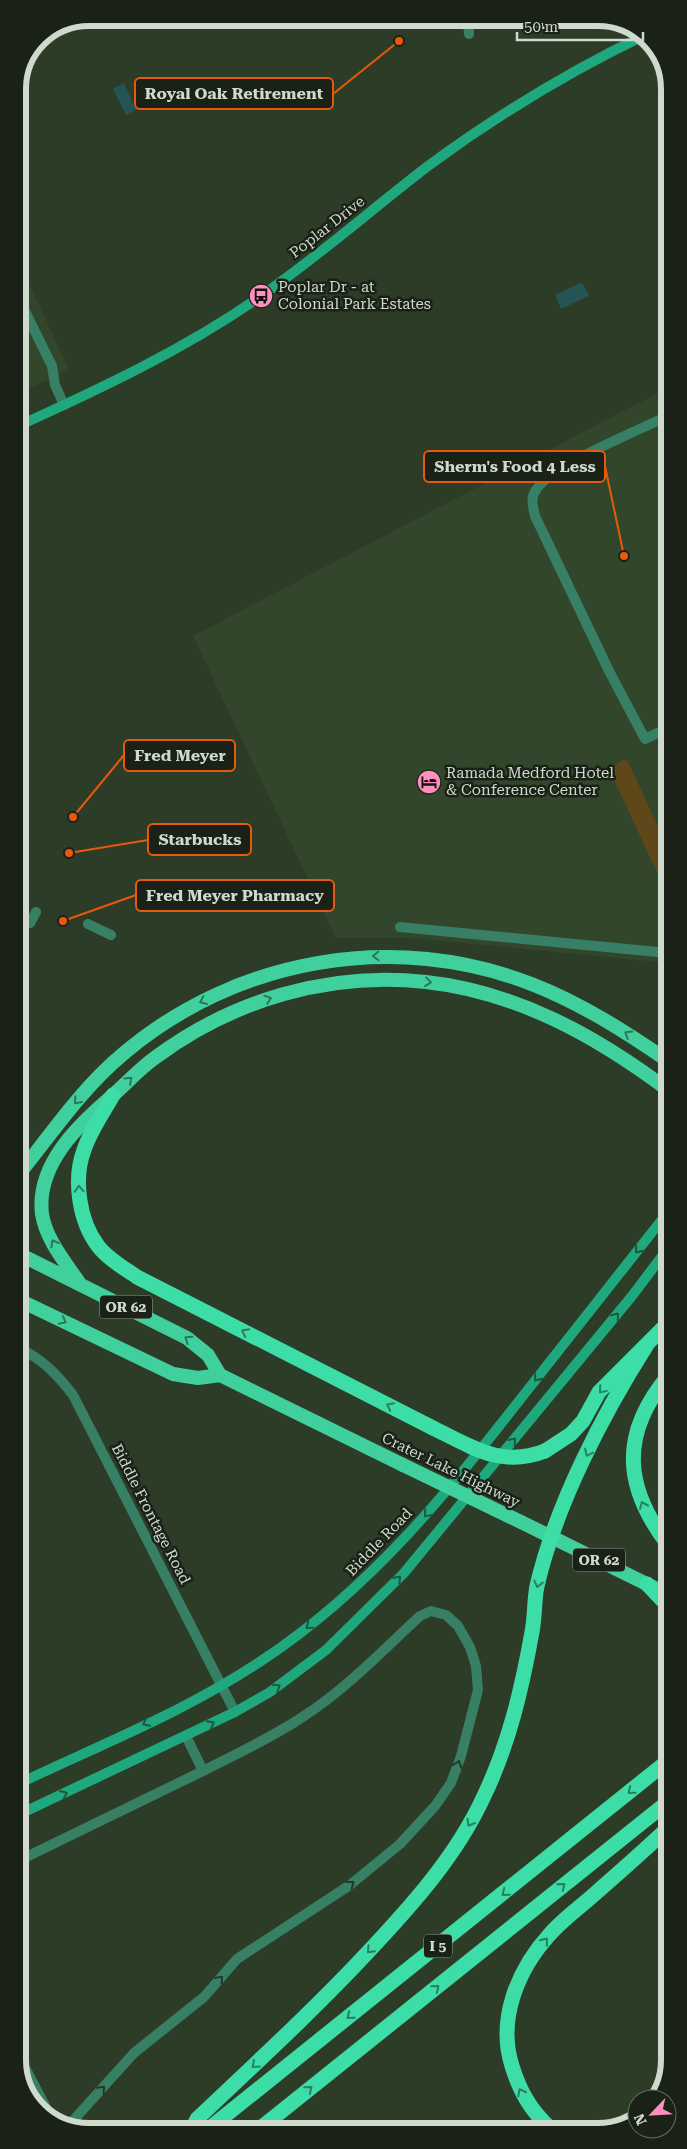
<svg xmlns="http://www.w3.org/2000/svg" width="687" height="2149" font-family="'Roboto Serif',serif">
  <style>
    .built { fill: #32462b }
    .green { fill: #5f4719 }
    .water { fill: #245453 }
    .lines { fill: none; stroke-linecap: round; stroke-linejoin: round }
    .service { stroke: #388065; stroke-width: 10 }
    .minor { stroke: #388065; stroke-width: 10 }
    .secondary { stroke: #1fa87d; stroke-width: 10 }
    .trunk { stroke: #40d09e; stroke-width: 14 }
    .motorway { stroke: #3cdda7; stroke-width: 15 }
    .trunk-bridge { stroke: #40d09e; stroke-width: 14 }
    .motorway-bridge { stroke: #3cdda7; stroke-width: 15 }
    .oneway { stroke: #2d785a }
    .oneway2 { stroke: #2b7f5f }
    .oneway3 { stroke: #1c5740 }
    .oneway4 { stroke: #22392a }
    .labels { text-anchor: middle; stroke-width: 5; stroke-linejoin: round; paint-order: stroke }
    .shield { fill: #1a2117; stroke: #99a296; stroke-width: 1 }
    .shield-label { font-size: 14px; font-weight: bold; fill: #cfd9cc }
    .street-label { font-size: 15px; fill: #cfd9cc; stroke: #1a2117 }
    .poi-label { font-size: 15px; fill: #cfd9cc; stroke: #1a2117; text-anchor: start }
    .rim { fill: none; stroke: #cfd9cc; stroke-width: 6 }
    .leader { fill: none; stroke: #e8590c; stroke-width: 2 }
    .callout-dot { fill: #e8590c; stroke: #1a2117; stroke-width: 2 }
    .callout { fill: #1a2117; stroke: #e8590c; stroke-width: 2 }
    .callout-label { font-size: 16px; text-anchor: middle; font-weight: bold; fill: #cfd9cc }
  </style>
  <rect width="100%" height="100%" fill="#2d3c27"/>
  <path class="built" d="M 18,260 L 69,369 L 18,394 Z
    M 667,388 L 668,963 L 412,938 L 336,938 L 193,636 Z"/>
  <path class="green" d="M 623,760 L 628,761 L 668,849 L 668,896 L 609,769 Z"/>
  <path class="water" d="M 124,83 L 136,110 L 126,115 L 113,89 Z
    M 582,282 L 589,296 L 561,309 L 555,295 Z"/>
  <g class="lines">
    <path class="service" d="M 468,18 L 469,34
      M 18,297 L 52,366 L 55,385 L 64,405
      M 668,416 C 639,430 550,466 536,490 C 530,498 533,507 535,516 L 609,671 L 645,739 L 668,728
      M 30,923 L 36,912
      M 88,924 L 111,935
      M 400,927 L 668,953
      M 19,1348 C 42,1359 57,1374 73,1395 L 235,1712
      M 20,1860 L 203,1771 L 186,1736
      M 69,2125 L 134,2053 L 204,1997 L 237,1959 L 350,1885 L 400,1844 L 435,1806 L 451,1783 L 461,1756 L 478,1690 L 476,1666 L 470,1647 L 458,1626 L 446,1615 L 431,1611 L 420,1616 C 384,1649 349,1686 307,1714 C 275,1736 238,1753 203,1771"/>
    <path class="minor" d="M 20,2058 L 51,2117"/>
    <path class="secondary" d="M 18,426 C 102,388 185,349 261,296 C 319,256 372,209 428,166 C 496,116 568,72 645,35
      M 20,1783 C 102,1744 189,1710 264,1659 C 371,1588 447,1493 526,1392 C 573,1332 621,1272 668,1212
      M 20,1814 L 235,1712 L 270,1692 L 326,1650 L 404,1573 L 632,1296 L 669,1247"/>
    <path class="trunk" d="M 19,1174 C 52,1133 82,1088 123,1054 C 236,958 395,930 534,985 C 582,1004 626,1032 668,1061
      M 19,1254 L 187,1338 L 208,1355 L 220,1375 L 403,1465
      M 80,1284 C 66,1263 46,1240 42,1214 C 36,1165 78,1125 112,1096 C 127,1083 140,1068 156,1057 C 233,1000 330,971 426,982 C 517,992 596,1036 668,1090
      M 19,1300 L 173,1374 L 198,1378 L 220,1375
      M 521,1522 L 669,1595"/>
    <path class="motorway" d="M 113,1095 C 103,1113 90,1131 84,1150 C 73,1179 79,1221 98,1246 C 108,1259 124,1268 137,1277 L 433,1428
      M 669,1375 C 619,1434 624,1488 669,1546
      M 545,1451 L 571,1434 L 583,1421 L 599,1392 L 669,1322
      M 647,1584 L 669,1607
      M 551,2129 C 531,2111 520,2092 512,2066 C 497,2019 518,1969 550,1934 C 564,1918 583,1905 598,1891 C 622,1870 646,1849 669,1827
      M 191,2131 L 197,2119 C 255,2064 314,2010 369,1951 C 413,1904 457,1855 484,1796 C 509,1744 522,1688 532,1632 C 535,1617 534,1601 537,1586 C 556,1504 603,1414 648,1343
      M 206,2131 L 669,1760
      M 257,2131 L 669,1801"/>
    <path class="trunk-bridge" d="M 403,1465 L 521,1522"/>
    <path class="motorway-bridge" d="M 433,1428 C 472,1447 501,1468 545,1451"/>
  </g>
  <defs><path id="oneway-chevron" d="M-2-3.5L2.5 0L-2 3.5" fill="none" stroke-width="1.6" stroke-linecap="round" stroke-linejoin="round" transform="scale(1.25)"/></defs>
  <g class="oneway">
    <use href="#oneway-chevron" transform="translate(376 956) rotate(178)"/>
    <use href="#oneway-chevron" transform="translate(428 982) rotate(7)"/>
    <use href="#oneway-chevron" transform="translate(268 999) rotate(-19)"/>
    <use href="#oneway-chevron" transform="translate(203 1001) rotate(155)"/>
    <use href="#oneway-chevron" transform="translate(628 1034) rotate(-148)"/>
    <use href="#oneway-chevron" transform="translate(129 1080) rotate(-43)"/>
    <use href="#oneway-chevron" transform="translate(77 1101) rotate(131)"/>
    <use href="#oneway-chevron" transform="translate(54 1243) rotate(-119)"/>
    <use href="#oneway-chevron" transform="translate(63 1321) rotate(26)"/>
    <use href="#oneway-chevron" transform="translate(188 1339) rotate(-145)"/>
  </g>
  <g class="oneway2">
    <use href="#oneway-chevron" transform="translate(79 1189) rotate(-94)"/>
    <use href="#oneway-chevron" transform="translate(245 1332) rotate(-153)"/>
    <use href="#oneway-chevron" transform="translate(602 1390) rotate(130)"/>
    <use href="#oneway-chevron" transform="translate(390 1406) rotate(-153)"/>
    <use href="#oneway-chevron" transform="translate(588 1453) rotate(116)"/>
    <use href="#oneway-chevron" transform="translate(643 1505) rotate(-114)"/>
    <use href="#oneway-chevron" transform="translate(538 1584) rotate(103)"/>
    <use href="#oneway-chevron" transform="translate(631 1791) rotate(141)"/>
    <use href="#oneway-chevron" transform="translate(470 1823) rotate(120)"/>
    <use href="#oneway-chevron" transform="translate(562 1886) rotate(-39)"/>
    <use href="#oneway-chevron" transform="translate(505 1893) rotate(141)"/>
    <use href="#oneway-chevron" transform="translate(545 1941) rotate(-52)"/>
    <use href="#oneway-chevron" transform="translate(370 1950) rotate(133)"/>
    <use href="#oneway-chevron" transform="translate(436 1988) rotate(-39)"/>
    <use href="#oneway-chevron" transform="translate(350 2016) rotate(141)"/>
    <use href="#oneway-chevron" transform="translate(255 2065) rotate(138)"/>
    <use href="#oneway-chevron" transform="translate(309 2089) rotate(-39)"/>
    <use href="#oneway-chevron" transform="translate(521 2092) rotate(-117)"/>
  </g>
  <g class="oneway3">
    <use href="#oneway-chevron" transform="translate(638 1250) rotate(129)"/>
    <use href="#oneway-chevron" transform="translate(616 1316) rotate(-51)"/>
    <use href="#oneway-chevron" transform="translate(537 1378) rotate(128)"/>
    <use href="#oneway-chevron" transform="translate(513 1441) rotate(-50)"/>
    <use href="#oneway-chevron" transform="translate(427 1514) rotate(130)"/>
    <use href="#oneway-chevron" transform="translate(398 1579) rotate(-46)"/>
    <use href="#oneway-chevron" transform="translate(309 1626) rotate(141)"/>
    <use href="#oneway-chevron" transform="translate(277 1687) rotate(-35)"/>
    <use href="#oneway-chevron" transform="translate(146 1723) rotate(154)"/>
    <use href="#oneway-chevron" transform="translate(211 1724) rotate(-27)"/>
    <use href="#oneway-chevron" transform="translate(64 1794) rotate(-25)"/>
  </g>
  <g class="oneway4">
    <use href="#oneway-chevron" transform="translate(458 1764) rotate(-70)"/>
    <use href="#oneway-chevron" transform="translate(351 1884) rotate(-37)"/>
    <use href="#oneway-chevron" transform="translate(220 1979) rotate(-49)"/>
    <use href="#oneway-chevron" transform="translate(102 2089) rotate(-47)"/>
  </g>
  <defs>
    <g id="bus-disc" transform="scale(1.25)"><circle r="9.5" fill="#fe8ebd" stroke="#1a2117"/><path d="M-5-6H5V4H4V6H2V4H-2V6H-4V4H-5ZM-3.5-4V0h7V-4ZM-3.5 1.2v1.5H-2V1.2ZM2 1.2v1.5H3.5V1.2Z" fill="#111"/></g>
    <g id="hotel-disc" transform="scale(1.25)"><circle r="9.5" fill="#fe8ebd" stroke="#1a2117"/><path d="M-6-4.5h1.5V1H6V5H4.5V3h-9V5H-6ZM-4 0a1.8 1.8 0 1 1 3.6 0ZM.5 0V-2.5h3Q6-2.5 6 0Z" fill="#111"/></g>
  </defs>
  <g fill-rule="evenodd">
    <use href="#bus-disc" x="261" y="296"/>
    <use href="#hotel-disc" x="429" y="782"/>
  </g>
  <g class="labels">
    <g class="shield">
      <rect x="100" y="1295.5" width="52" height="23" rx="4"/>
      <rect x="573" y="1548.5" width="52" height="23" rx="4"/>
      <rect x="424" y="1934.5" width="28" height="23" rx="4"/>
    </g>
    <g class="shield-label">
      <text x="126" y="1312">OR 62</text>
      <text x="599" y="1565">OR 62</text>
      <text x="438" y="1951">I 5</text>
    </g>
    <g class="street-label">
      <text transform="translate(327 227) rotate(-38)" y="5">Poplar Drive</text>
      <text transform="translate(451 1470) rotate(26)" y="5">Crater Lake Highway</text>
      <text transform="translate(151 1514) rotate(63)" y="5">Biddle Frontage Road</text>
      <text transform="translate(379 1542) rotate(-46)" y="5">Biddle Road</text>
    </g>
    <g class="poi-label">
      <text x="278" y="292">Poplar Dr - at<tspan x="278" dy="17">Colonial Park Estates</tspan></text>
      <text x="446" y="778">Ramada Medford Hotel<tspan x="446" dy="17">&amp; Conference Center</tspan></text>
    </g>
  </g>
  <path d="M0 0H687V2149H0ZM89 26H598A63 63 0 0 1 661 89V2060A63 63 0 0 1 598 2123H89A63 63 0 0 1 26 2060V89A63 63 0 0 1 89 26Z" fill="#1a2117" fill-rule="evenodd"/>
  <path class="rim" d="M89 26H598A63 63 0 0 1 661 89V2060A63 63 0 0 1 598 2123H89A63 63 0 0 1 26 2060V89A63 63 0 0 1 89 26Z"/>
  <path class="leader" d="M399 41L333 94M624 556L605 466M73 817L124 755M69 853L148 840M63 921L136 895"/>
  <g class="callout-dot">
    <circle cx="399" cy="41" r="5"/>
    <circle cx="624" cy="556" r="5"/>
    <circle cx="73" cy="817" r="5"/>
    <circle cx="69" cy="853" r="5"/>
    <circle cx="63" cy="921" r="5"/>
  </g>
  <g class="callout">
    <rect x="135" y="78" width="198" height="31" rx="5"/>
    <rect x="424" y="451" width="181" height="31" rx="5"/>
    <rect x="124" y="740" width="111" height="31" rx="5"/>
    <rect x="148" y="824" width="103" height="31" rx="5"/>
    <rect x="136" y="880" width="198" height="31" rx="5"/>
  </g>
  <g class="callout-label">
    <text x="234" y="99">Royal Oak Retirement</text>
    <text x="515" y="472">Sherm's Food 4 Less</text>
    <text x="180" y="761">Fred Meyer</text>
    <text x="200" y="845">Starbucks</text>
    <text x="235" y="901">Fred Meyer Pharmacy</text>
  </g>
  <g transform="translate(652 2114) rotate(245)"><circle r="24" fill="#1a2117" stroke="#626b5f"/>
  <path d="M0-4L9 19L0 12L-9 19Z" fill="#fe8ebd"/>
  <text y="-8" font-size="14" font-weight="bold" text-anchor="middle" fill="#cfd9cc">N</text>
  </g>
  <path d="M517 32v8h126v-8" fill="none" stroke="#cfd9cc" stroke-width="2.5"/>
  <text x="524" y="32" font-size="15" fill="#cfd9cc" stroke="#1a2117" stroke-width="4" paint-order="stroke">50 m</text>
</svg>
